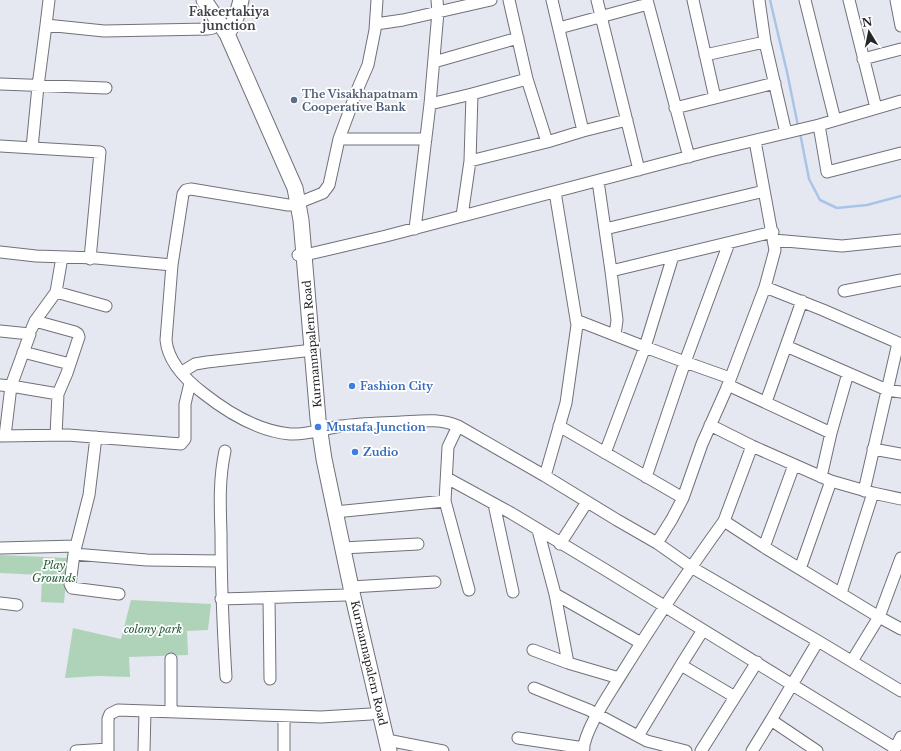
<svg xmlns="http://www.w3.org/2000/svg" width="901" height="751" font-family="'Libre Baskerville',serif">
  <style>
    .green { fill: #afd3b9 }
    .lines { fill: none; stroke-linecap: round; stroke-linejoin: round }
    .stream { stroke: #a8c5e7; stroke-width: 2.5 }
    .street-casing { stroke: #707179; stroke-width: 13 }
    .secondary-casing { stroke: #707179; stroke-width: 17 }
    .street { stroke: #fff; stroke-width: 11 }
    .secondary { stroke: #fff; stroke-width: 15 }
    .service-dot { fill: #5c6f8a; stroke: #fff; stroke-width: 1.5 }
    .shop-dot { fill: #3f7fe0; stroke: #fff; stroke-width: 1.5 }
    .labels { text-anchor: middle; stroke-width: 3.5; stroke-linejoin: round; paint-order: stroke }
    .service-label { font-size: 11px; font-weight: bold; fill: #4e5e75; stroke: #fff; text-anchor: start }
    .street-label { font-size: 11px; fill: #252529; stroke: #fff }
    .shop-label { font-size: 11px; font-weight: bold; fill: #366cbe; stroke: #fff; text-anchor: start }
    .park-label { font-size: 11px; font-style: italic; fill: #1e5a35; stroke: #fff }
    .neighbourhood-label { font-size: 12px; font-weight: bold; fill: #404148; stroke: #fff }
  </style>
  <rect width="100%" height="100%" fill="#e6e8f1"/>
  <path class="green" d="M 0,555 L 68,558 L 64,603 L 41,602 L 42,575 L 0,573 Z
    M 131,600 L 211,604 L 208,630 L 187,631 L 188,655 L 129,657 L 130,677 L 98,676 L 65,678 L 73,628 L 121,639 Z"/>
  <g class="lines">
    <path class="stream" d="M 770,0 L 787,72 L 798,126
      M 800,133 L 809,179 L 820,200 L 837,208 L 867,205 L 901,196"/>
    <g class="street-casing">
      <path id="street" d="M 49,0 L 46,25 L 104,31 L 208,29 L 213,28
        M 552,0 L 583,131
        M 597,0 L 639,170
        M 647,0 L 689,157
        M 693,0 L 715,98
        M 759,0 L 765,42 L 786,133
        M 805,0 L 835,120
        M 849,0 L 876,108
        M 896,0 L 901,26
        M 376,24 L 403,20 L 491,0
        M 559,28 L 648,4
        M 705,55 L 765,42
        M 863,59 L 901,49
        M 434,62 L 518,38
        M 527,79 L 547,142
        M 0,84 L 106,88
        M 430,104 L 472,94
        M 675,108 L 775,83
        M 819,125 L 827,172 L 901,153
        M 339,139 L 426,139
        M 0,146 L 100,152 L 90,259
        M 32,148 L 38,86 L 46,25
        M 470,161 L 472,94 L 527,79 L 509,0
        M 598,181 L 611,271 L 773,232
        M 298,203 L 323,193 L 329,185 L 339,139 L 358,88 L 368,65 L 375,30 L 377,0
        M 292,205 L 288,205 L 191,189 L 186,190 L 183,194 L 172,265 L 166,340 C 168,362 186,380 203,393 C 227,412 258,431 290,434 C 307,435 324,429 341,426 C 360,423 381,423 401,422 C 421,421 439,418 458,426 L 545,476 L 617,520 L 657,543 L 691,567 L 818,641 L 901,691
        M 462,216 L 470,161 L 547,142 L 583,131 L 627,120
        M 415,229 L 430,104 L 438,12 L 437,0
        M 605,229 L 764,191
        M 774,240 L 842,246 L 901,240
        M 729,243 L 685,362 L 730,378
        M 0,252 L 36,256 L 96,258 L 172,265
        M 298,255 L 305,255 L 386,236 L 710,151 L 819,125 L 901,101
        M 611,271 L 617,320 L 615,335
        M 765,287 L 823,310 L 901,344
        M 844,291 L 901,280
        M 56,292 L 106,306
        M 576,320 L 645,347 L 605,453
        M 35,321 L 75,332 L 78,334 L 79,337 L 67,373 L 58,394 L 56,435
        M 32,328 L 35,321 L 56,292 L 62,257
        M 0,331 L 30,334 L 11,386 L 0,385
        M 786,346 L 887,390 L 901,392
        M 23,352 L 70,364
        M 182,372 L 195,364 L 207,362 L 304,351
        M 728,385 L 831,433
        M 766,402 L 802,301
        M 710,425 L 752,446 L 831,481 L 873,493 L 901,499
        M 458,426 L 448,447 L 445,501 L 469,590
        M 559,426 L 683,498
        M 0,436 L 68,435 L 181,444 L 185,439 L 185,404 L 190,383
        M 5,436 L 11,386 L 58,394
        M 96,437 L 89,495 L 74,554 L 147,560 L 221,561
        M 752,446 L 724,521 L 764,547 L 879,617 L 901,558
        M 873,449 L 901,454
        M 225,451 C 219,478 220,505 221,533 C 221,581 223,629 226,677
        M 545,476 L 566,403 L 577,325 L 555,192
        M 646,477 L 685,362 L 645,347 L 673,256
        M 821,477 L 831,433 L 848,373
        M 447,478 L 511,513 L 604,569 L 895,748
        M 864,491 L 898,343
        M 494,504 L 513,592
        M 335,512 L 445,501
        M 538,530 L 555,594 L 568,663
        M 657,543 L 672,519 L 683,498 L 702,444 L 726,390 L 765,287 L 775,250 L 755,141
        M 560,544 L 587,502
        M 764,547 L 794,465
        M 0,548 L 76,546
        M 343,548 L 418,544
        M 74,554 L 70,584 L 72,588 L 119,594
        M 800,569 L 831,481
        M 351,587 L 435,582
        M 841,593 L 873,493
        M 555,594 L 641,643
        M 269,598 L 270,679
        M 221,599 L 346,595
        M 0,603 L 17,605
        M 533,650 L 568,663 L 619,678
        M 852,661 L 879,617 L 901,629
        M 681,665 L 703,630
        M 534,688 L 589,710 L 647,741 L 686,751
        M 735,697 L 757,662
        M 171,712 L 171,659
        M 284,716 L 284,751
        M 771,720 L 818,641
        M 638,736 L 681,665 L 735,697 L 701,751
        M 518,738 L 584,748
        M 387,740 L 443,751
        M 76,751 L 108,749
        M 108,751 L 108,719 L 110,714 L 118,710 L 321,717 L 371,714
        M 144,751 L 145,711
        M 583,751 C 585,729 608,696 619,678 C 652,625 687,572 724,521
        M 752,751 L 771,720 L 817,751
        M 894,751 L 901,737"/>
    </g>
    <g class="secondary-casing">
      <path id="secondary" d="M 204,0 L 227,34 L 295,188 L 301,220 L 318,419 L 324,459 L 353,597 L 389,751
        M 227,34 C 235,23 238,13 241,0"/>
    </g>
    <use href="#street" class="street"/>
    <use href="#secondary" class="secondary"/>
  </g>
  <circle class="service-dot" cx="294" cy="100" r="4"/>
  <g class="shop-dot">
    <circle cx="352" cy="386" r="4"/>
    <circle cx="318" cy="427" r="4"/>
    <circle cx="355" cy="452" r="4"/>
  </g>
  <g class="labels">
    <g class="service-label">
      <text x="302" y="98">The Visakhapatnam<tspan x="302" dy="13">Cooperative Bank</tspan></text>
    </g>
    <g class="street-label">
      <text transform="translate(312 344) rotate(-95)" y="4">Kurmannapalem Road</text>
      <text transform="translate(369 663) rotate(77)" y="4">Kurmannapalem Road</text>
    </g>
    <g class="shop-label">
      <text x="360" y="390">Fashion City</text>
      <text x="326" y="431">Mustafa Junction</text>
      <text x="363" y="456">Zudio</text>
    </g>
    <g class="park-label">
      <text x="54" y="569">Play<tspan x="54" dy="13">Grounds</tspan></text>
      <text x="153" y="633">colony park</text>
    </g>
    <g class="neighbourhood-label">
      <text x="229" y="16">Fakeertakiya<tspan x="229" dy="14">junction</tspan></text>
    </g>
  </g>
  <g transform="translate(869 32) rotate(350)" stroke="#ffffff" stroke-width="3" paint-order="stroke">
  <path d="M0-3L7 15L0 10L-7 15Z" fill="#252529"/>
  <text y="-6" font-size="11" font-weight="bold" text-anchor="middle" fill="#252529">N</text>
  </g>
</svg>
